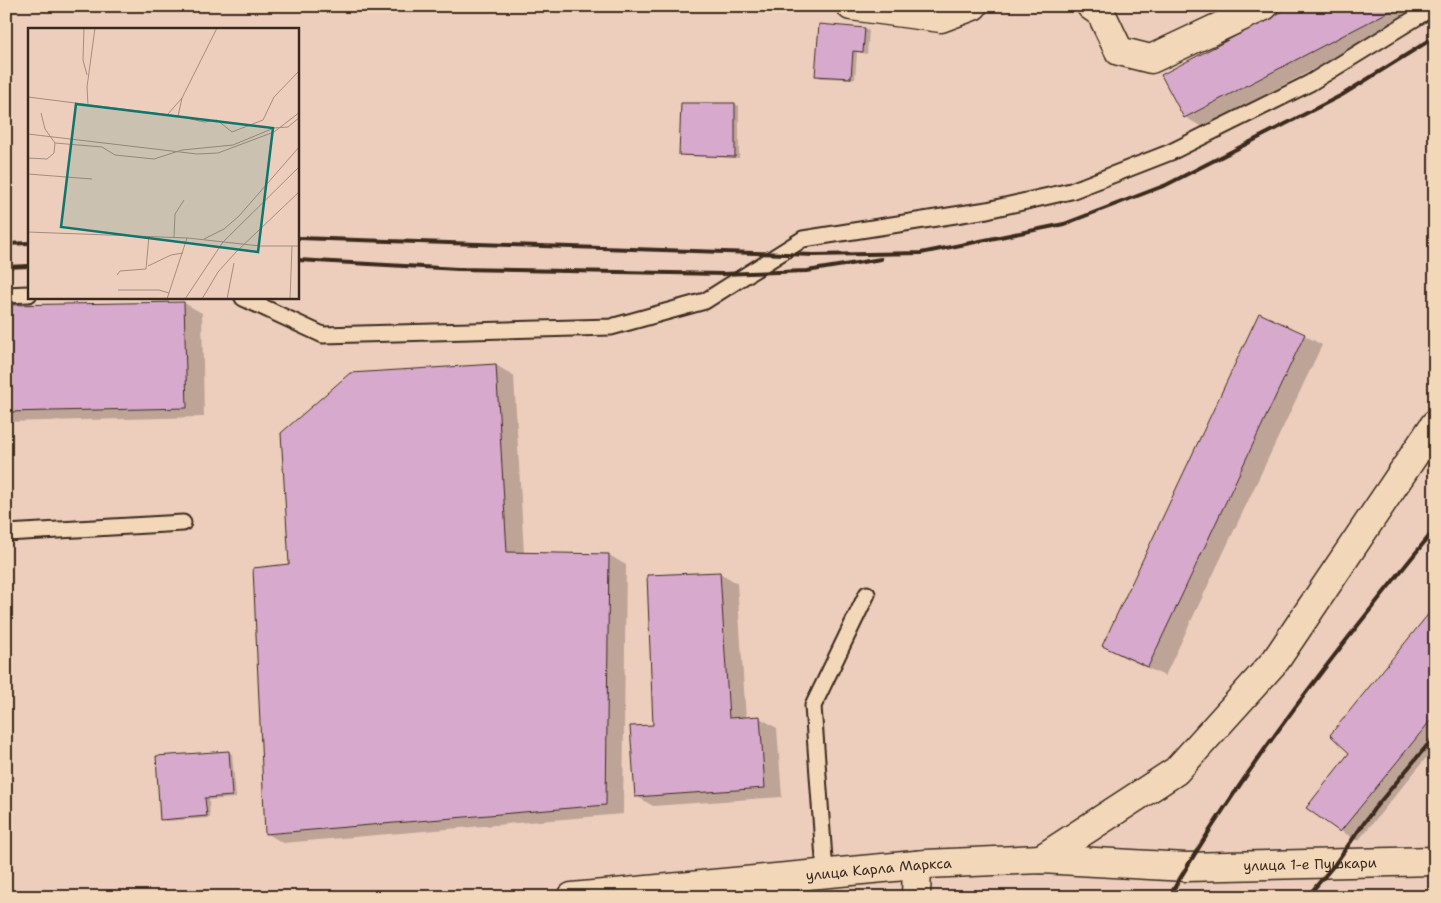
<svg xmlns="http://www.w3.org/2000/svg" width="1441" height="903" font-family="'Shantell Sans',sans-serif">
  <style>
    .shadow { fill: #0003 }
    .building { fill: #d7aacd; stroke: #3b2a1e }
    .lines { fill: none; stroke-linecap: round; stroke-linejoin: round }
    .lane-casing { stroke: #3b2a1e; stroke-width: 19 }
    .street-casing { stroke: #3b2a1e; stroke-width: 31 }
    .secondary-casing { stroke: #3b2a1e; stroke-width: 31 }
    .lane { stroke: #f3d7b9; stroke-width: 15 }
    .street { stroke: #f3d7b9; stroke-width: 28 }
    .secondary { stroke: #f3d7b9; stroke-width: 28 }
    .rail { stroke: #3b2a1e; stroke-width: 4 }
    .labels { text-anchor: middle; stroke-width: 4; stroke-linejoin: round; paint-order: stroke }
    .street-label { font-size: 14px; fill: #3b2a1e; stroke: #f3d7b9 }
    .inset-road { fill: none; stroke: #a68c7d; stroke-width: 1 }
    .view { fill: #0f766e; fill-opacity: 0.15; stroke: #0f766e; stroke-width: 2.5 }
    .inset-edge { fill: none; stroke: #3b2a1e; stroke-width: 2.5 }
  </style>
  <rect width="100%" height="100%" fill="#edcebd"/>
  <filter id="ink" filterUnits="userSpaceOnUse"><feTurbulence type="fractalNoise" baseFrequency=".02" numOctaves="2"/><feDisplacementMap in="SourceGraphic" scale="10" xChannelSelector="R" yChannelSelector="G"/><feConvolveMatrix kernelMatrix="1 2 1 2 8 2 1 2 1" color-interpolation-filters="sRGB"/></filter>
  <g filter="url(#ink)">
    <path class="shadow" d="M 1296,6 L 1401,6 L 1409,20 L 1202,127 L 1185,117 Z
      M 865,29 L 869,31 L 867,54 L 857,52 L 855,79 L 820,78 L 816,75 Z
      M 735,104 L 739,106 L 739,158 L 685,156 L 680,154 Z
      M 184,303 L 202,313 L 204,417 L 6,422 L 6,307 Z
      M 1304,335 L 1322,345 L 1165,676 L 1121,656 L 1104,646 Z
      M 496,365 L 514,376 L 524,553 L 609,555 L 626,565 L 623,814 L 283,843 L 266,833 L 290,565 L 350,374 Z
      M 720,573 L 737,583 L 746,719 L 760,718 L 777,728 L 782,797 L 653,806 L 636,796 L 654,726 Z
      M 1435,608 L 1435,747 L 1358,841 L 1341,831 L 1350,753 Z
      M 228,752 L 232,754 L 236,798 L 209,800 L 210,818 L 166,821 L 161,819 Z"/>
    <path class="building" d="M 1293,6 L 1390,6 L 1392,10 L 1184,118 L 1161,75 Z
      M 819,24 L 865,28 L 863,52 L 853,51 L 851,78 L 815,76 Z
      M 681,103 L 735,103 L 735,157 L 679,155 Z
      M 184,302 L 187,408 L 6,412 L 6,305 Z
      M 1259,313 L 1305,334 L 1148,667 L 1102,646 Z
      M 496,364 L 507,552 L 609,554 L 606,805 L 265,834 L 253,568 L 289,564 L 281,433 L 350,373 Z
      M 720,572 L 729,718 L 760,716 L 765,788 L 635,797 L 630,726 L 653,725 L 647,575 Z
      M 1435,606 L 1435,715 L 1340,832 L 1306,808 L 1349,753 L 1330,735 Z
      M 229,751 L 232,796 L 205,798 L 207,816 L 160,820 L 156,756 Z"/>
    <g class="lines">
      <g class="lane-casing">
        <path id="lane" d="M 6,295 L 29,294
          M 243,298 L 323,335 L 611,327 L 705,301 L 803,239 L 987,210 L 1071,191 L 1171,152 L 1310,83 L 1435,6
          M 6,533 L 183,523
          M 825,873 L 813,706 L 867,594"/>
      </g>
      <g class="street-casing">
        <path id="street" d="M 851,6 L 941,18 L 973,6
          M 1091,6 L 1101,13 L 1119,51 L 1151,59 L 1264,6
          M 1041,859 L 1176,771 L 1276,660 L 1435,424
          M 916,897 L 917,865"/>
      </g>
      <g class="secondary-casing">
        <g id="secondary">
          <path id="s1" d="M 572,897 L 926,864 L 1041,859 L 1186,867 L 1435,861"/>
        </g>
      </g>
      <use href="#lane" class="lane"/>
      <use href="#street" class="street"/>
      <use href="#secondary" class="secondary"/>
      <path class="rail" d="M 298,238 L 814,255 L 921,253 L 1064,224 L 1166,185 L 1342,95 L 1435,37
        M 6,244 L 29,243
        M 298,260 L 458,269 L 722,274 L 807,271 L 881,259
        M 6,267 L 29,266
        M 1169,897 C 1245,766 1339,647 1435,529
        M 1307,897 L 1335,864 L 1374,809 L 1435,736"/>
    </g>
  </g>
  <g class="labels">
    <g class="street-label">
      <text dy="5" stroke="none"><textPath href="#s1" startOffset="740">улица 1-е Пушкари</textPath></text>
      <text dy="5" stroke="none"><textPath href="#s1" startOffset="308">улица Карла Маркса</textPath></text>
    </g>
  </g>
  <g transform="translate(28 28)">
    <rect width="271" height="271" fill="#edcebd"/>
    <path class="inset-road" d="M 56,0 L 55,32 L 59,47M 0,69 L 150,88 L 176,94 L 189,92 L 204,104 L 235,92 L 246,69 L 272,42M 154,70 L 189,0M 60,77 L 59,59 L 67,0M 139,87 L 154,70 L 150,88M 0,106 L 169,126 L 190,125 L 246,104 L 272,84M 27,115 L 74,119 L 87,127 L 126,131 L 154,122 L 205,117 L 246,100 L 260,99 L 272,89M 0,130 L 19,131 L 26,125 L 27,115 L 17,101 L 13,85M 0,146 L 64,151M 0,204 L 160,210 L 232,218 L 272,218M 146,209 L 147,186 L 156,172M 176,211 L 196,201 L 211,188 L 272,118M 120,238 L 143,227 L 155,225M 89,247 L 92,243 L 118,241 L 121,208M 90,262 L 131,262 L 141,265M 139,271 L 159,210M 157,271 L 195,214 L 272,138M 174,271 L 190,244 L 208,224 L 272,163M 199,271 L 206,235M 262,271 L 264,218"/>
    <path class="view" d="M 48,76 L 245,100 L 230,224 L 33,199 Z"/>
    <rect width="271" height="271" class="inset-edge"/>
  </g>
  <rect width="1441" height="903" fill="none" stroke="#f3d7b9" stroke-width="25"/>
  <rect x="12" y="12" width="1416" height="878" fill="none" stroke="#3b2a1e" stroke-width="2" filter="url(#ink)"/>
</svg>
